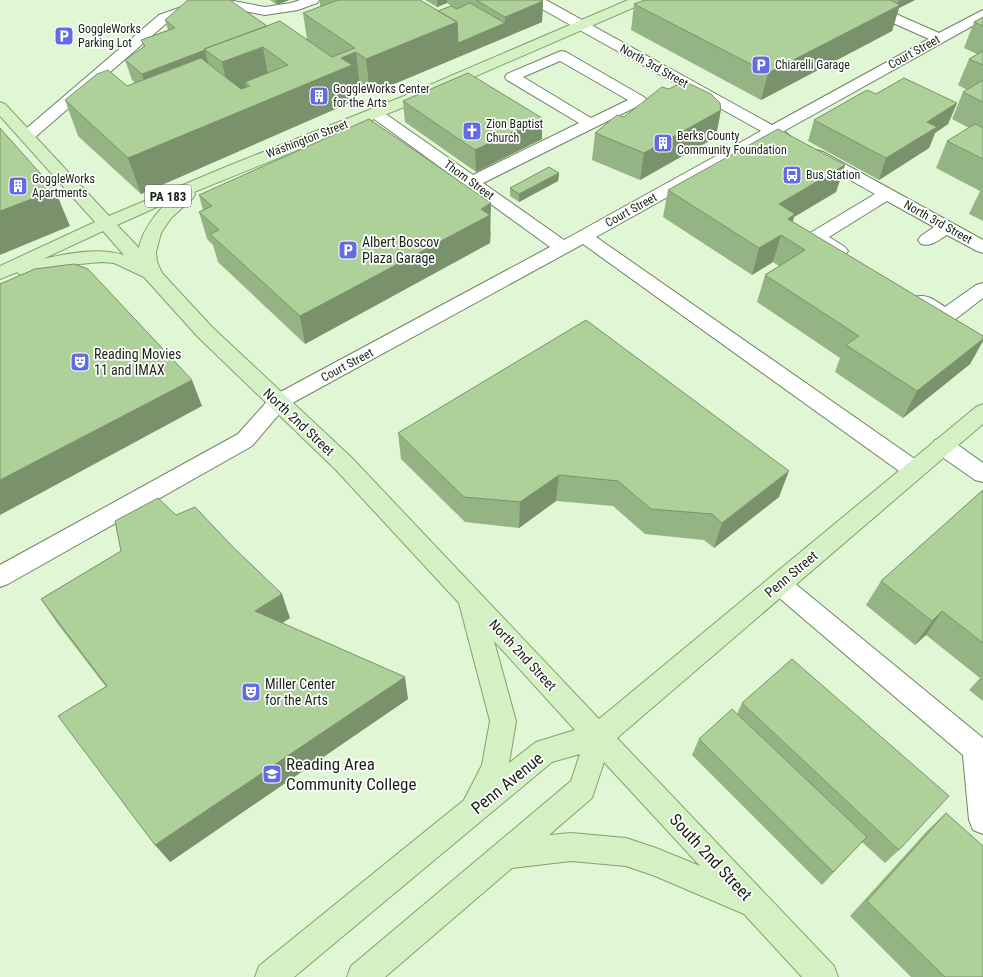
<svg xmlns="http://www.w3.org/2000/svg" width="983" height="977" font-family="'Roboto Condensed',sans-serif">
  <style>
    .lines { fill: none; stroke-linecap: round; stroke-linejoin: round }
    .minor-casing { stroke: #6f8265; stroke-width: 2 }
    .major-casing { stroke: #81a26d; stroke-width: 2 }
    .minor { fill: #fff; fill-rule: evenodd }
    .major { fill: #d4f1c4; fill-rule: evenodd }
    .wall { fill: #95b484 }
    .shaded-wall { fill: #79926b }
    .building { fill: #add199; stroke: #79926b }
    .labels { text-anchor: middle; stroke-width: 3.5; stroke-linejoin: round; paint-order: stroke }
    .far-poi-label { font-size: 12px; fill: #1a2216; stroke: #fff; text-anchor: start }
    .far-street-label { font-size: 12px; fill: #1a2216; stroke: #fff }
    .shield { fill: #fff; stroke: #5f645c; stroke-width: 1 }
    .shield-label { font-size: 13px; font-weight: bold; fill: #1a2216 }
    .poi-label { font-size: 14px; fill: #1a2216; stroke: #fff; text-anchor: start }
    .street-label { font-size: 14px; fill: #1a2216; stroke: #fff }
    .near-poi-label { font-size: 17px; fill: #1a2216; stroke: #fff; text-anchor: start }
    .near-street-label { font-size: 17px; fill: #1a2216; stroke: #fff }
  </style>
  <rect width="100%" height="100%" fill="#e0f6d4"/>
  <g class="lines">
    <g class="minor-casing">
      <path id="minor" d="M 201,0 L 228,0 L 265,7 L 291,3 L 300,0 L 319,0 L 317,3 L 298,10 L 265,15 L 223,7 L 207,7 L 169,21 L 33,139 L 27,141 L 21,139 L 19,136 L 21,133 L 159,15 Z
        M 529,0 L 546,0 L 772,125 L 929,39 L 848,3 L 846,0 L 864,0 L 939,33 L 983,10 L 983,20 L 784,131 L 791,137 L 789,140 L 783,142 L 773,138 L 596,237 L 922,464 L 925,470 L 922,476 L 914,478 L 906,476 L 583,244 L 285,407 L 252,446 L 8,584 L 0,587 L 0,565 L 238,434 L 271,397 L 550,247 L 370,116 L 367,113 L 370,110 L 375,108 L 380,110 L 473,175 L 579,123 L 507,80 L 505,77 L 507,74 L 561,51 L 566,52 L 644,97 L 647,100 L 644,103 L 483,183 L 564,240 L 761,131 L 531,3 ZM 560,61 L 628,100 L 591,118 L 523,77 Z
        M 817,150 L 823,152 L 983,240 L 983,253 L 977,251 L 947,235 C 938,240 932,247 921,244 L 918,240 L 921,236 L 934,227 L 887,201 L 829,237 L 845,247 L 848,251 L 845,255 C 844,255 839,257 839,257 C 831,256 811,243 807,237 L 810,233 L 875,194 L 811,158 L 809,155 L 811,152 Z
        M 983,283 L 983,298 L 953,321 L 946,322 L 939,321 L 915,305 L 913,301 L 915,297 C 927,293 936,301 945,307 L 976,285 Z
        M 943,438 L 951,440 L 983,463 L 983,482 L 975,480 L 935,452 L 932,446 L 935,440 Z
        M 779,574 L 787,577 L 983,738 L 983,834 L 973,830 L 969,820 L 963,755 L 771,591 L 767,584 L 771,577 Z"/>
    </g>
    <g class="major-casing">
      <path id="major" d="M 628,0 L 646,0 L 644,3 L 414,103 L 194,192 L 195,194 L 193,198 L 171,218 L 161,233 L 156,252 L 157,262 L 162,273 L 212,327 L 352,458 L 599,719 L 976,407 L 983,404 L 983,424 L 617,738 L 834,966 L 838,977 L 802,977 L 744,914 L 655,876 L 626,866 L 571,861 L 512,868 L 385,977 L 347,977 L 351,966 L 571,781 L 580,754 L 552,762 L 294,977 L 255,977 L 259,966 L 464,800 L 482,765 L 490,721 L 459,603 L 336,470 L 198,337 L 144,277 L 114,263 L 102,262 L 68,265 L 25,276 L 19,274 L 17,272 L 0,279 L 0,266 L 95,222 L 0,116 L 0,102 L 5,104 L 109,216 L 228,166 L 404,96 ZM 166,203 C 154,216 142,231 139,248 L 117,225 ZM 103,231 L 124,255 C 98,247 70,253 43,259 ZM 494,641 L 575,730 L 536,742 L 509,763 L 516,721 ZM 604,762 L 700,866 L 656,848 L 626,838 L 571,833 L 549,835 L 592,798 Z"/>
    </g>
    <use href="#minor" class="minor"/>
    <use href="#major" class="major"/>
  </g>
  <path class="wall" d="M 270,0 L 289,0 L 277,5 Z
    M 320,0 L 420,0 L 438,11 L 451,6 L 447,3 L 437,7 L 425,0 L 541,0 L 543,1 L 542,22 L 370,94 L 360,87 L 355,90 L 356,100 L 141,194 L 78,136 L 65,100 L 127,86 L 135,83 L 132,80 L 125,60 L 144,47 L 141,40 L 168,30 L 165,20 L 267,26 L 307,39 L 303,13 L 320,7 Z
    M 645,0 L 915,0 L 899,8 L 892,31 L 761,100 L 631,30 L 634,4 Z
    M 983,17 L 983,221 L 969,214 L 980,191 L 936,168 L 947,141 L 969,128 L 952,119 L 963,92 L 967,90 L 958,85 L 969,59 L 977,54 L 964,48 L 974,22 Z
    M 876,94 L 957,103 L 948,124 L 935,133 L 929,148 L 879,180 L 808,141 L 814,120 Z
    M 403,101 L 542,139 L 476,172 L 405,122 Z
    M 595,133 L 716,137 L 640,180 L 592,160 Z
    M 845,165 L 836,192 L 794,217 L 793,222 L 983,336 L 983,341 L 970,364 L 903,418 L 835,372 L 840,358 L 757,302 L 765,275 L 779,266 L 773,262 L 752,275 L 663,217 L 668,190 Z
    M 559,173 L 558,181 L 519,202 L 510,196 L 510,188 Z
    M 199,195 L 491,231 L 490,243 L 305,344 L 218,262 L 213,245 L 207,239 L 199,212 L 203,210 Z
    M 398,433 L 779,497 L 714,548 L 704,540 L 645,534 L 613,506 L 556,501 L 519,528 L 465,522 L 401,459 Z
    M 983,490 L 983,701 L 969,690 L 980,678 L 926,635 L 915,645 L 866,605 L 881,581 Z
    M 176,515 L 290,618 L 282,623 L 408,699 L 170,862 L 106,687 L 57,623 L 41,599 L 121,551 Z
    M 742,703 L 899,850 L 885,863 L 862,842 L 822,885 L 692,755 L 699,739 L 737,714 Z
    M 946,813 L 983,977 L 911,977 L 850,916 L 927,831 Z"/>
  <path class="shaded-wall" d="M 276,0 L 289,0 L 277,5 Z
    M 437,0 L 447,0 L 447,3 L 437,7 Z
    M 899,0 L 915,0 L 899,8 L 892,31 L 761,100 L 768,73 L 897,7 Z
    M 543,1 L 542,22 L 370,94 L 366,59 L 457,22 L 505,23 L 505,17 Z
    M 263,47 L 269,82 L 250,86 L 245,82 L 247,91 L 230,97 L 222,62 Z
    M 205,50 L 210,71 L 149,95 L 142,74 Z
    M 356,52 L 360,87 L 355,90 L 356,100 L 141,194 L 128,158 L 341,58 Z
    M 957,103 L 948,124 L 935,133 L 929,148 L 879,180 L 886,158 L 927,122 Z
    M 721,110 L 716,137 L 640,180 L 644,153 Z
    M 542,118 L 542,139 L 476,172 L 475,150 Z
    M 845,165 L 836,192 L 794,217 L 788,239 L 779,204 Z
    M 559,173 L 558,181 L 519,202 L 519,194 Z
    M 55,190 L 70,226 L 0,255 L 0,211 Z
    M 491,203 L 490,243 L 305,344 L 300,316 L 481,209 Z
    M 781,235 L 773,262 L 752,275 L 759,248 Z
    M 983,339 L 983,341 L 970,364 L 903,418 L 917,391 Z
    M 192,380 L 202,406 L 0,515 L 0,480 Z
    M 789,471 L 779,497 L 714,548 L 722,523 Z
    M 559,475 L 556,501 L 519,528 L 520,502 Z
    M 282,594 L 290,618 L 264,635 L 255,611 Z
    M 942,611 L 926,635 L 915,645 L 932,621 Z
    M 405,677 L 408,699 L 170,862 L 155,845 Z"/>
  <path class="building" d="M 188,0 L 230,0 L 267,26 L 204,49 L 205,50 L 142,74 L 125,60 L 145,46 L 141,40 L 175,28 L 165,20 Z
    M 338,0 L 420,0 L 457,22 L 366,59 L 356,52 L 341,58 L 352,65 L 128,158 L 65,100 L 97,74 L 108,70 L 127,86 L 201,58 L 241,89 L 250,86 L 245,82 L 288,65 L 263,47 L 222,62 L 204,49 L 280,21 L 332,57 L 355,48 L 303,13 Z
    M 476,0 L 541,0 L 543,1 L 505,17 Z
    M 645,0 L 890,0 L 900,5 L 768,73 L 634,4 Z
    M 470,3 L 505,23 L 458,43 L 457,22 L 438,11 L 451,6 L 457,9 Z
    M 983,17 L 983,26 L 974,22 Z
    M 983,51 L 983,65 L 969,59 Z
    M 468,73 L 542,118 L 475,150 L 403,101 Z
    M 904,78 L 957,103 L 927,122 L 937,127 L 886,158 L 814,120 L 867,90 L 876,94 Z
    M 983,80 L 983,102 L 963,92 Z
    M 684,81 L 711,94 L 720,103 L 721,110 L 644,153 L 595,133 L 617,115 L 624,117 L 662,87 L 669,89 Z
    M 369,119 L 491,203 L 481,209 L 490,215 L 300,316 L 210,234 L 219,230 L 199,212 L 212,206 L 199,195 Z
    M 975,124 L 983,128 L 983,159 L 947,141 Z
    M 0,128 L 55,190 L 0,211 Z
    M 778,129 L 845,165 L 779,204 L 795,214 L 788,219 L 983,336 L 983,339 L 917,391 L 846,345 L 859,336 L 765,275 L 805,250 L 781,235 L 759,248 L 668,190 Z
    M 549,167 L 559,173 L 519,194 L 510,188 Z
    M 74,264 L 88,269 L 192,380 L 0,480 L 0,284 L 35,269 Z
    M 586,320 L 789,471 L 722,523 L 712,514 L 651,509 L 618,481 L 559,475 L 520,502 L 464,497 L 398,433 Z
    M 983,490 L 983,643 L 942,611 L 932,621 L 881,581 Z
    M 158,498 L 176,515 L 195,507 L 233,547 L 282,594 L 255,611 L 405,677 L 155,845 L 58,716 L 107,686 L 41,599 L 121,551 L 115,521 Z
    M 792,659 L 949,796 L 899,850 L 742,703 Z
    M 732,709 L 867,837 L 833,872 L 699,739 Z
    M 946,813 L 983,846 L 983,977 L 945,977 L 867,901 Z"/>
  <defs>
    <g id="parking-square" transform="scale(1)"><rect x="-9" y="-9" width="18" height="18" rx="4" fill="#646ae3" stroke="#fff"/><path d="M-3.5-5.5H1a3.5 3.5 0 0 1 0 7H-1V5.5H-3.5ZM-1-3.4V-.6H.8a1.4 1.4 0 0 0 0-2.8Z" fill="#fff"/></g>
    <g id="building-square" transform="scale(1)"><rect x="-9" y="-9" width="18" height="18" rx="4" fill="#646ae3" stroke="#fff"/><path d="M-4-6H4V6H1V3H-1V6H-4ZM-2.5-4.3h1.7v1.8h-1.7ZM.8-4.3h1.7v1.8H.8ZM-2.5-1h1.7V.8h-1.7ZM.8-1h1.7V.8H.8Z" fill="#fff"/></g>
    <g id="church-square" transform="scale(1)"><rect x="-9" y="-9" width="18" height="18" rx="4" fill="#646ae3" stroke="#fff"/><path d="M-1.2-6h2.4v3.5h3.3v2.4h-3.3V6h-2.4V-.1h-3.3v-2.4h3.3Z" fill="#fff"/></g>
    <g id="bus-square" transform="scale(1)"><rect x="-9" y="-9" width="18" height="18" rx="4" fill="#646ae3" stroke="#fff"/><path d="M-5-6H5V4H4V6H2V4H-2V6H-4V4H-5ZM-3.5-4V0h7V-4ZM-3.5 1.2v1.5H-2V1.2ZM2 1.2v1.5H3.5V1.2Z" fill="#fff"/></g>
    <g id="theatre-square" transform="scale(1)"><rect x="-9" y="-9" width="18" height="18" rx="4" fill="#646ae3" stroke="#fff"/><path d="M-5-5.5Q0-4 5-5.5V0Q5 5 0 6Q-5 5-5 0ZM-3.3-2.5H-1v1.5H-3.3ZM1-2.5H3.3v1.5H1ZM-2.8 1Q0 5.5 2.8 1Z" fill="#fff"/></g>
    <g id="university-square" transform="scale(1)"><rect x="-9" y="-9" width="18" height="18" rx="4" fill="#646ae3" stroke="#fff"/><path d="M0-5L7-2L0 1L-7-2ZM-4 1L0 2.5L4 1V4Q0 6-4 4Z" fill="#fff"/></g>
  </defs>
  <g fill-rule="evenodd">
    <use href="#parking-square" x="64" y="36"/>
    <use href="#parking-square" x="761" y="65"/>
    <use href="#building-square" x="319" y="96"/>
    <use href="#church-square" x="472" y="131"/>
    <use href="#building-square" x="663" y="143"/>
    <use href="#bus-square" x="792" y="175"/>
    <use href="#building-square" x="18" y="186"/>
    <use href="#parking-square" x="348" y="250"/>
    <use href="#theatre-square" x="80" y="362"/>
    <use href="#theatre-square" x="251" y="692"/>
    <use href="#university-square" x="272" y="774"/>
  </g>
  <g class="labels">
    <g class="far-poi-label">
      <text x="78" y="33">GoggleWorks<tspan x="78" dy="14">Parking Lot</tspan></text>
      <text x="775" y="69">Chiarelli Garage</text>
      <text x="333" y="93">GoggleWorks Center<tspan x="333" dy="14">for the Arts</tspan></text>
      <text x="486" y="128">Zion Baptist<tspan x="486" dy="14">Church</tspan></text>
      <text x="677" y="140">Berks County<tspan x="677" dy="14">Community Foundation</tspan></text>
      <text x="806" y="179">Bus Station</text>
      <text x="32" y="183">GoggleWorks<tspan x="32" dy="14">Apartments</tspan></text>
    </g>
    <g class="far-street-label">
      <text transform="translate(914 52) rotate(-29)" y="4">Court Street</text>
      <text transform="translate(654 66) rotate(29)" y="4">North 3rd Street</text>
      <text transform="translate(307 139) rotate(-21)" y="4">Washington Street</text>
      <text transform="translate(469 180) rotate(36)" y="4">Thorn Street</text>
      <text transform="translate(631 210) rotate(-29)" y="4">Court Street</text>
      <text transform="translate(938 222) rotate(29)" y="4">North 3rd Street</text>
      <text transform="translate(347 365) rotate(-28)" y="4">Court Street</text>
    </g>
    <rect class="shield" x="145" y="185" width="46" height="22" rx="3"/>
    <g class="shield-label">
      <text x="168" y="201">PA 183</text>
    </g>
    <g class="poi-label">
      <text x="362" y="247">Albert Boscov<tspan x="362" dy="16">Plaza Garage</tspan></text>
      <text x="94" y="359">Reading Movies<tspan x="94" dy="16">11 and IMAX</tspan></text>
      <text x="265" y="689">Miller Center<tspan x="265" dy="16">for the Arts</tspan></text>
    </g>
    <g class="street-label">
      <text transform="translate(299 422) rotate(43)" y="5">North 2nd Street</text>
      <text transform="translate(791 574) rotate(-40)" y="5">Penn Street</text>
      <text transform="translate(523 655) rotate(47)" y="5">North 2nd Street</text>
    </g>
    <g class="near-poi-label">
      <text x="286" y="770">Reading Area<tspan x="286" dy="20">Community College</tspan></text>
    </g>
    <g class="near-street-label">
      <text transform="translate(507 783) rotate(-39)" y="6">Penn Avenue</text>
      <text transform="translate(711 857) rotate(47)" y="6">South 2nd Street</text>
    </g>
  </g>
</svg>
